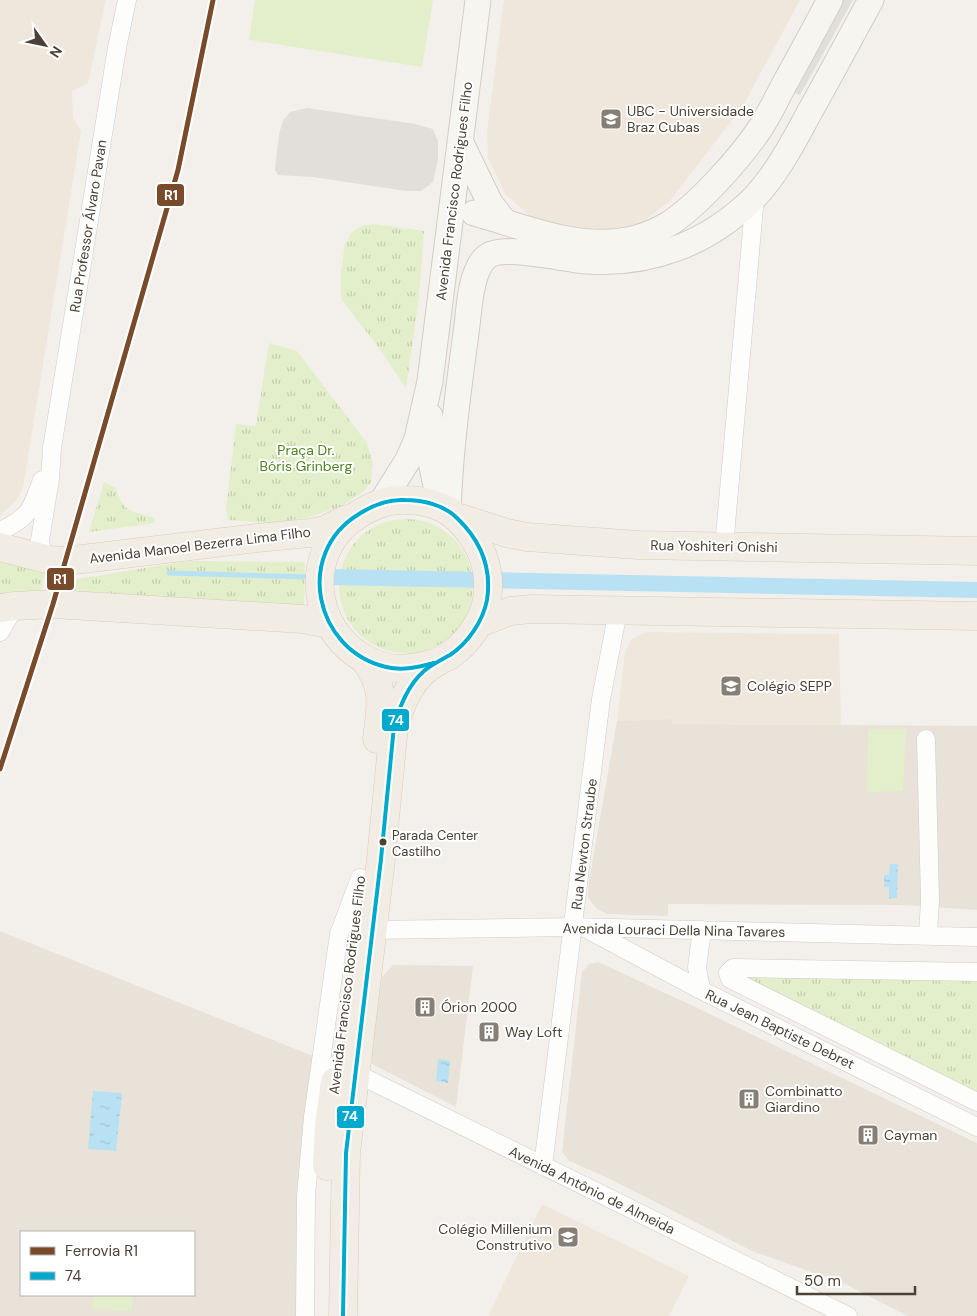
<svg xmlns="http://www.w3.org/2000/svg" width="977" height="1316" font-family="'DM Sans',sans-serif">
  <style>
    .residential { fill: #e8e2d9; fill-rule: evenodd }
    .education { fill: #efe7db }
    .grass { fill: url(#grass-tufts) }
    .garden { fill: #e2efca }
    .parking { fill: #e2dfdb }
    .water { fill: url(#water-ripples) }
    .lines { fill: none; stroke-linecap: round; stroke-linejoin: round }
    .stream { stroke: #b9e1f4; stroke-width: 5 }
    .canal { stroke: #b9e1f4; stroke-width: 16 }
    .street-casing { stroke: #d0ccc8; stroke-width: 19 }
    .secondary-casing { stroke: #d3cdc2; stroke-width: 27 }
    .primary-casing { stroke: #d8ccb7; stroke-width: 29 }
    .street { stroke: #fdfdfc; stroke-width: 18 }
    .secondary { stroke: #f7f5f0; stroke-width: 25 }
    .primary { stroke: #f2ede4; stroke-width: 28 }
    .bus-1-casing { stroke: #fff; stroke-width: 8 }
    .bus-1 { stroke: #00a9ce; stroke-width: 4 }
    .rail-1-casing { stroke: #fff; stroke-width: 9 }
    .rail-1 { stroke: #7a4b2a; stroke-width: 5 }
    .bus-dot { fill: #4b4236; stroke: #fff; stroke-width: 2 }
    .labels { text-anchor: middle; stroke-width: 4; stroke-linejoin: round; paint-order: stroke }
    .bus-label { font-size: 13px; fill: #4b4236; stroke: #fff; text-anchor: start }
    .poi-label { font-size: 14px; fill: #4b4236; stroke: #fff; text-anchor: start }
    .street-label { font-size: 14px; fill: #4b4236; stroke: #fff }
    .park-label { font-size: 14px; fill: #4e8422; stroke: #fff }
    .line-badge { stroke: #fff; stroke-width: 2 }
    .badge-label { font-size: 14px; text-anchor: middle; font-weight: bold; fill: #fff }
  </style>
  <defs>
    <pattern id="grass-tufts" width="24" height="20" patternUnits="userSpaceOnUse" patternTransform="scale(1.25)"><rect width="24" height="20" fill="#e2efca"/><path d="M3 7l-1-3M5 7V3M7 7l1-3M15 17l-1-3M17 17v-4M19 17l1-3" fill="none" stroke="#c3ceae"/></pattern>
    <pattern id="water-ripples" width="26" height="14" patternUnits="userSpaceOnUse" patternTransform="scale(1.25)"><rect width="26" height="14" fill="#b9e1f4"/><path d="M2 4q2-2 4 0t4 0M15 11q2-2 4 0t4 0" fill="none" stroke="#a1c2d2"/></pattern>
  </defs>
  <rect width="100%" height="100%" fill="#f3f0ec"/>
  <path class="residential" d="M 671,719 L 673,724 L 977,726 L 977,910 L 903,905 L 668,904 L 668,916 L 607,914 L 597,909 L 588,898 L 588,887 L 617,721 Z
    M 0,931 L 313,1056 L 308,1112 L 298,1316 L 0,1316 ZM 21,1232 L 194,1232 L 194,1295 L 21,1295 Z
    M 598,962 L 689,1004 L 977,1143 L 977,1316 L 908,1316 L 845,1284 L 752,1251 L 608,1178 L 569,1161 L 562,1152 L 582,972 L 589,964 Z
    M 393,965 L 473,966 L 456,1107 L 372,1064 L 371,1049 L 382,977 Z"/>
  <path class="education" d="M 0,0 L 106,0 L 88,83 L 72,91 L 73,118 L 81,131 L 23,488 L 16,501 L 0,516 Z
    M 504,0 L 800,0 L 743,106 L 669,202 L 640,224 L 585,235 L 541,225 L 506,195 L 488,158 L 487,132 Z
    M 645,632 L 839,634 L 841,725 L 672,724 L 671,719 L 617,721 L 625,652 L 631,639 Z
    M 542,1204 L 689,1276 L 669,1316 L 488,1316 Z"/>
  <path class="grass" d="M 374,224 L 424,231 L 419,297 L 406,388 L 382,352 L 341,299 L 341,271 L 345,244 L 352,232 L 362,226 Z
    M 269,343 L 297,351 L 367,443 L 373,463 L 371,482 L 364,491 L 342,506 L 307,518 L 268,523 L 229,520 L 226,509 L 236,424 L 256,426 Z
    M 104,482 L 116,488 C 122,513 133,511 154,518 L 155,523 L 89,532 Z
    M339 586a67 67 0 1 1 134 0a67 67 0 1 1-134 0Z
    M 0,557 L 46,570 L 40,593 L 0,596 Z
    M 189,561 L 305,562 L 304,607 L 67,592 L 71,580 Z
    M 977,965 L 977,1106 L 720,978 L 721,969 Z"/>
  <path class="garden" d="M 255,0 L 433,0 L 422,67 L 249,40 Z
    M 868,729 L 906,729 L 903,791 L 867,792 Z
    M 93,1295 L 133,1295 L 132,1311 L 92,1309 Z"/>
  <path class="parking" d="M 842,0 L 853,0 L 800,95 L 791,92 Z
    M 307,108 L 415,124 L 433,129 L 438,141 L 438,160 L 433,182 L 421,191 L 406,191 L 313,177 L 278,175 L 275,170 L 279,134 L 283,121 L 290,112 Z"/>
  <path class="water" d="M 890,864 L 898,864 L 897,898 L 889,899 L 889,887 L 884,887 L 884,875 L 889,875 Z
    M 438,1059 L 450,1061 L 448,1083 L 436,1081 Z
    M 93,1091 L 122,1093 L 116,1151 L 88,1149 Z"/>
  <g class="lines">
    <path class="stream" d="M 169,573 L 311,577"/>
    <path class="canal" d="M 330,577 L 977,590"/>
    <g class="street-casing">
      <path id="street" d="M 0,531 C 29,518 32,509 42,480
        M 724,547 L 755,196
        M 50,560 L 41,549 L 40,540 L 50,479 L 52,448 L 117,48 L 127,0
        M 0,632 L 15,606
        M 926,739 L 930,899 L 928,936
        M 587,929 L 701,990 L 977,1127
        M 372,930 L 573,927 L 977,937
        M 977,972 L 733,968 L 728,973 L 730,979 L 977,1102
        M 701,990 L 697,967 L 702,930
        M 337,1064 L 848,1316
        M 543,1166 L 601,699 L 618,611
        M 305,1316 L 306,1196 L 313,1117 L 339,934 L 360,878"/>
    </g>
    <g class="secondary-casing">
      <path id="secondary" d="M 460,141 L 490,203 L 504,221
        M 474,213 C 522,226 570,248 621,241 C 638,239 653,233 667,225 C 697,207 742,156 761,127 C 770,113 777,98 785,83 C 800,56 815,28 830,0
        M 430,416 L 431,462 L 440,505
        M 381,503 L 408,460 L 417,439 L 430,381 L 478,0
        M 448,511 C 450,452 458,392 466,333 C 469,313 469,290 477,271 C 479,266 483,259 488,256 C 505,244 566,260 588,261 C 650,265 706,244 751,201 C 775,177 793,143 809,113 C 830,76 850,38 871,0"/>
    </g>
    <g class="primary-casing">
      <path id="primary" d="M 457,517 L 507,533 L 527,537 L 638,545 L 977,551
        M 0,547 L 50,560 L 66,561 L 257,538 L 310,533 L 325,530 L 347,519
        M 0,608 L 15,606 L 53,604 L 303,619 L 328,624
        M 479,623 L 511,611 L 531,609 L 977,616
        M 365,660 C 386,690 381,704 377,739
        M 327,1166 L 329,1126 L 335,1082
        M 343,1316 L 346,1153 L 381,859 L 394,726 C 400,706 408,685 424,671 C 432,664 441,660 450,655 C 468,643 483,621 487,600 C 492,568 480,540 457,518 C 444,505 423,500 405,500 C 388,499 373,505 359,514 C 294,553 314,650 386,667 C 403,671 419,667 434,663"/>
    </g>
    <use href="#street" class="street"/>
    <use href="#secondary" class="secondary"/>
    <use href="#primary" class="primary"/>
    <g class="bus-1-casing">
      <path id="bus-1" d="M 343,1316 L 346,1153 L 381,859 L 394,726 C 400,706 408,685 424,671 C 432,664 441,660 450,655 C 468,643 483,621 487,600 C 492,568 480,540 457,518 C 444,505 423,500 405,500 C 388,499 373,505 359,514 C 294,553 314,650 386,667 C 403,671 419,667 434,663"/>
    </g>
    <use href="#bus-1" class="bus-1"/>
    <g class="rail-1-casing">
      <path id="rail-1" d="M 0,769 L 53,604 L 178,170 L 213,0"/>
    </g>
    <use href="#rail-1" class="rail-1"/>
  </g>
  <defs>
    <g id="university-square" transform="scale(1.125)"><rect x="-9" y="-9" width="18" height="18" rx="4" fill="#867f76" stroke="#fff"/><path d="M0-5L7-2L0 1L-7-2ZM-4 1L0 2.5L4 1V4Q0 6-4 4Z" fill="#fff"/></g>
    <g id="school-square" transform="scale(1.125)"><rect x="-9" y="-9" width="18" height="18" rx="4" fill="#867f76" stroke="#fff"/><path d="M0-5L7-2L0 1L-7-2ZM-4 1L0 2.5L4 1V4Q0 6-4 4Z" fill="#fff"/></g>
    <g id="building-square" transform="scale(1.125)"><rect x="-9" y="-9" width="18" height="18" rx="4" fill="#867f76" stroke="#fff"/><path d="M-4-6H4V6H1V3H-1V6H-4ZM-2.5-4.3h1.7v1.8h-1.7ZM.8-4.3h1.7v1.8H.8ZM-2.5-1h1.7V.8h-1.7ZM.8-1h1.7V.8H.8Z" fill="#fff"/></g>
  </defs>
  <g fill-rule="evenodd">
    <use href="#university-square" x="611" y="119"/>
    <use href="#school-square" x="731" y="686"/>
    <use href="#building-square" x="425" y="1007"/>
    <use href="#building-square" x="489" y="1032"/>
    <use href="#building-square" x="749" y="1099"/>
    <use href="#building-square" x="868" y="1135"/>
    <use href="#school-square" x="568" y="1237"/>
  </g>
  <circle class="bus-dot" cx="383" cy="842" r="4.5"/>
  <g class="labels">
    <g class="bus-label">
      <text x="392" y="840">Parada Center<tspan x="392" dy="16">Castilho</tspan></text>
    </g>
    <g class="poi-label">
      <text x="627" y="116">UBC - Universidade<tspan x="627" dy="16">Braz Cubas</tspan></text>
      <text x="747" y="691">Colégio SEPP</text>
      <text x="441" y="1012">Órion 2000</text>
      <text x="505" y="1037">Way Loft</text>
      <text x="765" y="1096">Combinatto<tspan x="765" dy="16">Giardino</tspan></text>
      <text x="884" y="1140">Cayman</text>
      <text x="552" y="1234" text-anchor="end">Colégio Millenium<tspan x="552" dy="16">Construtivo</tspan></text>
    </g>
    <g class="street-label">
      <text transform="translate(454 191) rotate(-83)" y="5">Avenida Francisco Rodrigues Filho</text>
      <text transform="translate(88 226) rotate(-81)" y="5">Rua Professor Álvaro Pavan</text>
      <text transform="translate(200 545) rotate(-7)" y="5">Avenida Manoel Bezerra Lima Filho</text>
      <text transform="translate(714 546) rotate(1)" y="5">Rua Yoshiteri Onishi</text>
      <text transform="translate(584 844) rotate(-83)" y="5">Rua Newton Straube</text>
      <text transform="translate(674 930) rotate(1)" y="5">Avenida Louraci Della Nina Tavares</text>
      <text transform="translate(347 985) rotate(-83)" y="5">Avenida Francisco Rodrigues Filho</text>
      <text transform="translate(780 1029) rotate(26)" y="5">Rua Jean Baptiste Debret</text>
      <text transform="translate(592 1190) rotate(26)" y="5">Avenida Antônio de Almeida</text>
    </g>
    <g class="park-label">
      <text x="306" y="455">Praça Dr.<tspan x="306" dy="16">Bóris Grinberg</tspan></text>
    </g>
  </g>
  <g class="line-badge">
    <rect x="156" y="183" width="29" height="24" rx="5" fill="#7a4b2a"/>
    <rect x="46" y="567" width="29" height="24" rx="5" fill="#7a4b2a"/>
    <rect x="381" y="708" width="29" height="24" rx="5" fill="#00a9ce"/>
    <rect x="336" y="1105" width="29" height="24" rx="5" fill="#00a9ce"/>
  </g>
  <g class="badge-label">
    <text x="171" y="200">R1</text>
    <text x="60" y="584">R1</text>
    <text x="396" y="725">74</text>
    <text x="350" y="1121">74</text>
  </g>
  <rect x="20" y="1231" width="175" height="65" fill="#ffffff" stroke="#b7b3af"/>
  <rect x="30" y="1247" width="25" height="8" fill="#7a4b2a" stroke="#b7b3af"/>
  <text x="65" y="1256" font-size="15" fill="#4b4236">Ferrovia R1</text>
  <rect x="30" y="1272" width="25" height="8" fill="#00a9ce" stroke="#b7b3af"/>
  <text x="65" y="1281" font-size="15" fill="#4b4236">74</text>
  <g transform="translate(45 45) rotate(123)" stroke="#ffffff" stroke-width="4" paint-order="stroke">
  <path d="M0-4L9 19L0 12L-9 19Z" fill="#4b4236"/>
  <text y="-8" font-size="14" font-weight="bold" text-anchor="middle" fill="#4b4236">N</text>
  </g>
  <path d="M797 1286v8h118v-8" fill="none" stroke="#4b4236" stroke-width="2.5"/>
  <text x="804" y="1286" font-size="15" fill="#4b4236" stroke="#ffffff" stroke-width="4" paint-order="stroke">50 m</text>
</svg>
